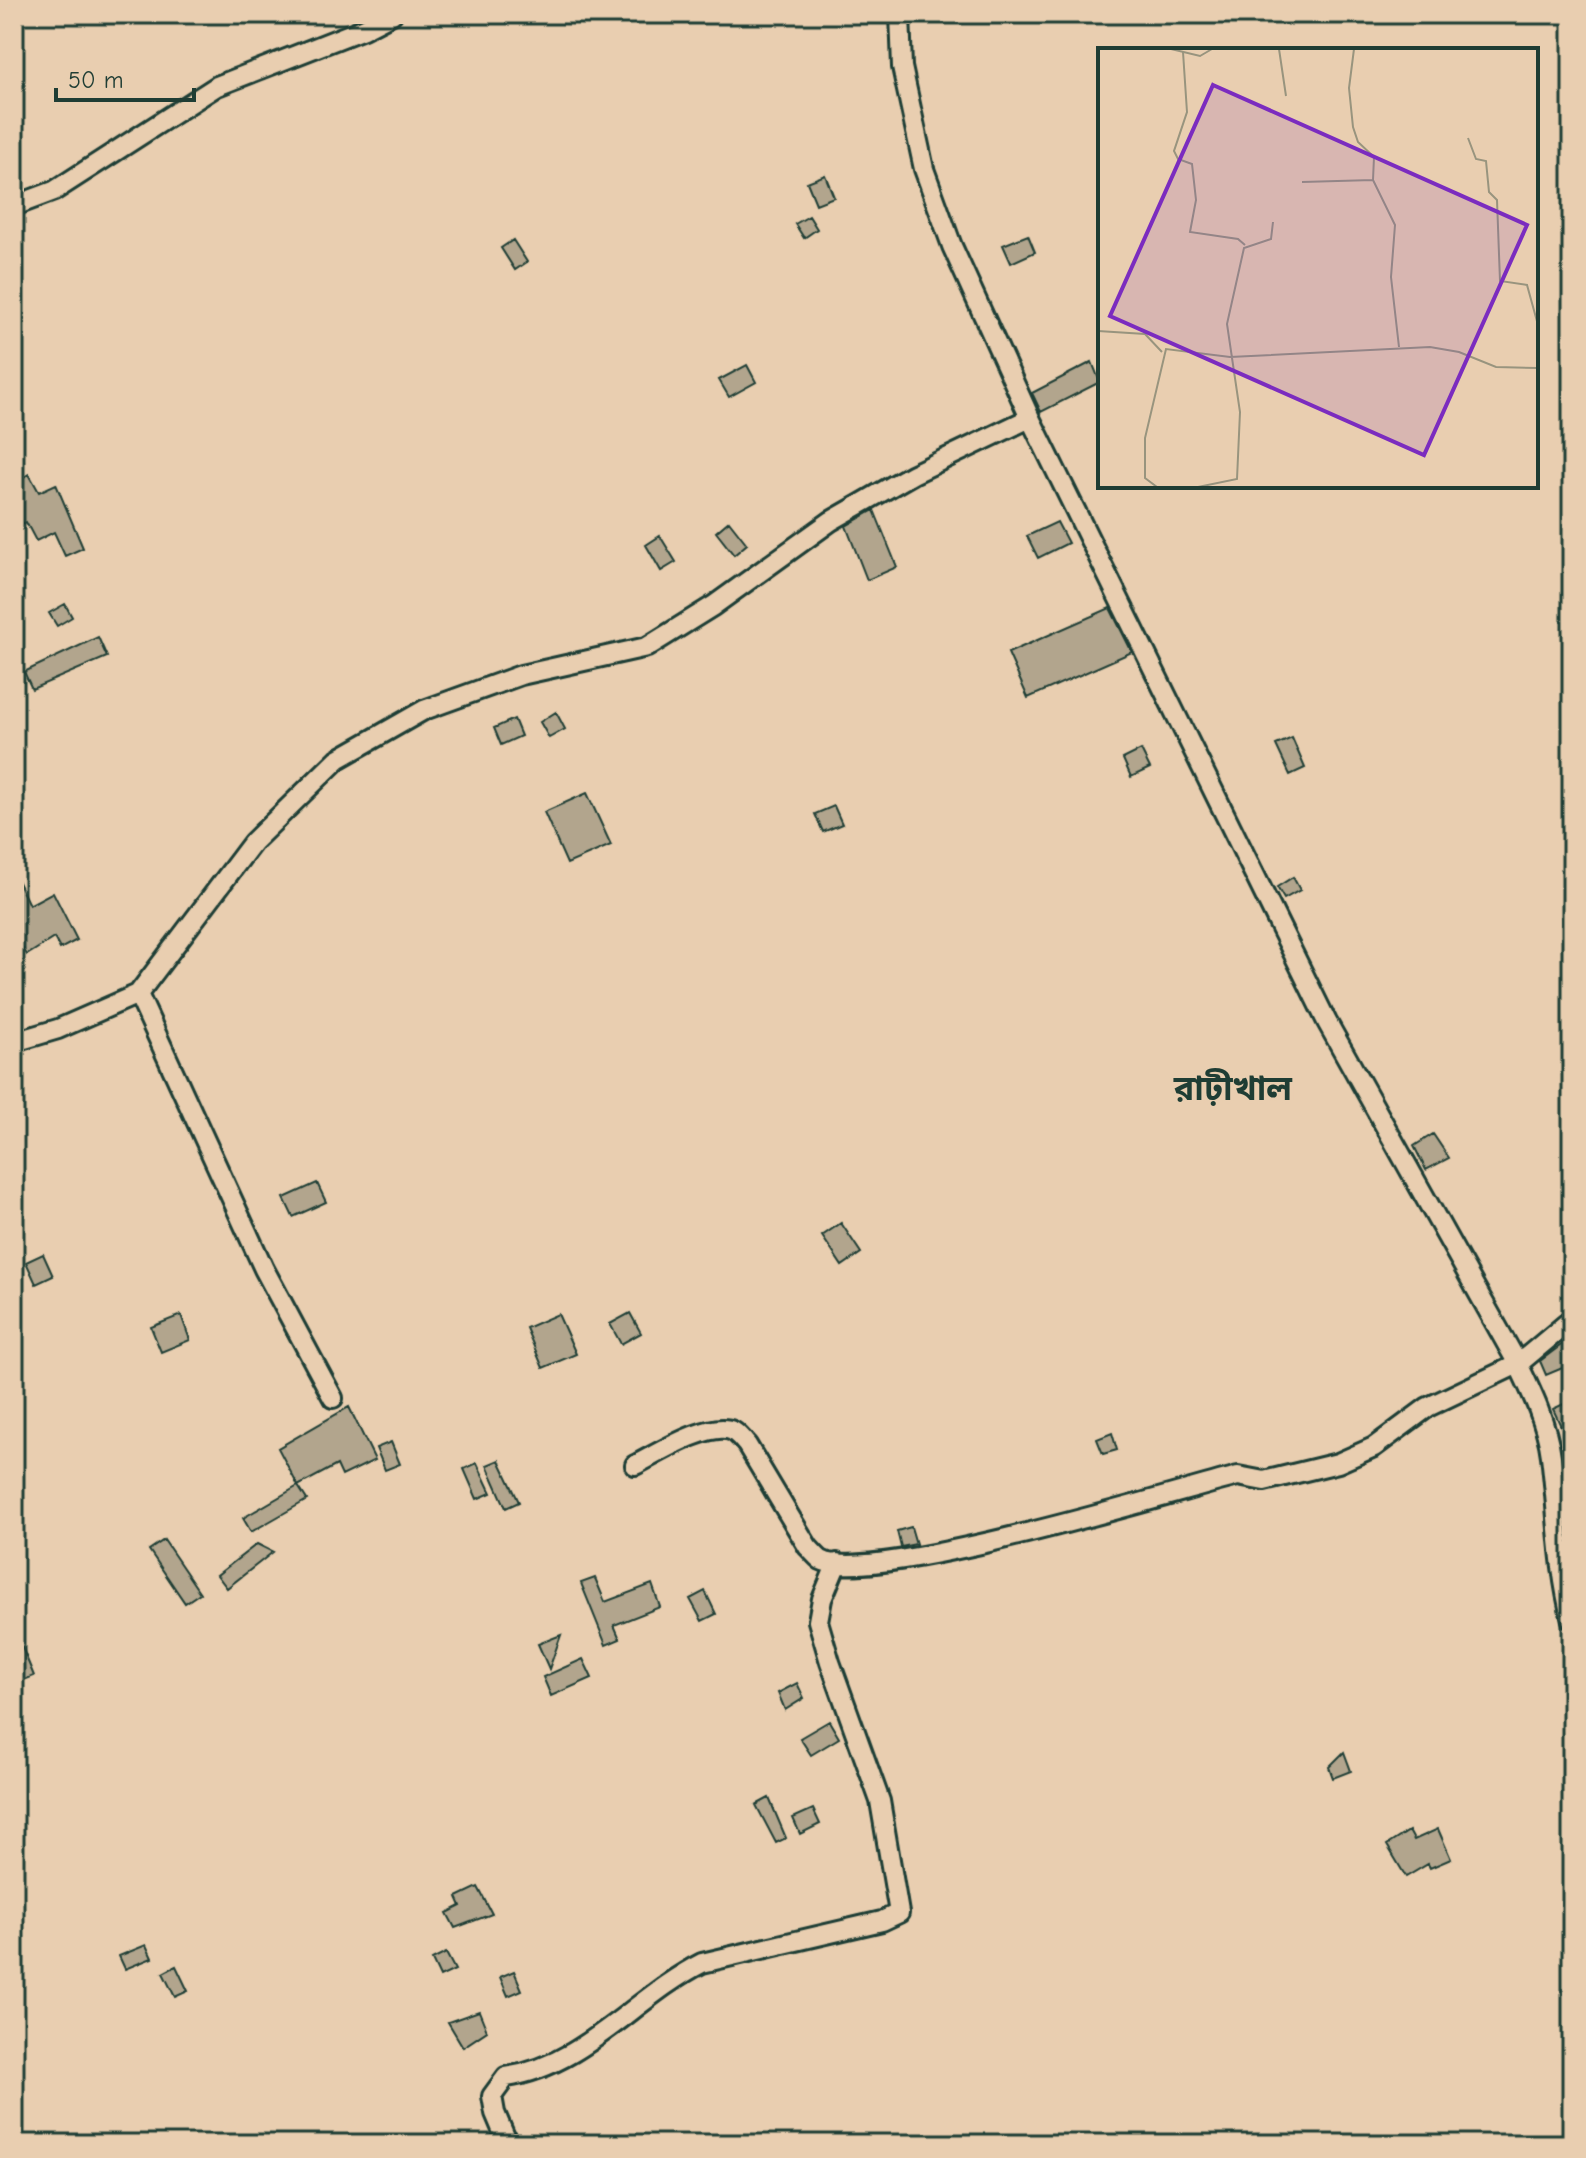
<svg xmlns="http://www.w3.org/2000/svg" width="1586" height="2158" font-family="'Comic Neue','Noto Sans Bengali',sans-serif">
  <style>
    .building { fill: #b2a58d; stroke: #1f3d34; stroke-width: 2 }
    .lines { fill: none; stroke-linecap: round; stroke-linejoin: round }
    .minor-casing { stroke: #1f3d34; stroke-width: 24 }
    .minor { stroke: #e9ceb0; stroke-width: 18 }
    .labels { text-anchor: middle; stroke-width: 7; stroke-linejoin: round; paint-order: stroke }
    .quarter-label { font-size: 34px; font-weight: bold; fill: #1f3d34; stroke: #e9ceb0 }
    .inset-road { fill: none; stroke: #98947e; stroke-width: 2 }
    .view { fill: #7b2cbf; fill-opacity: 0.15; stroke: #7b2cbf; stroke-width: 4 }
    .inset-edge { fill: none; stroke: #1f3d34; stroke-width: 4 }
  </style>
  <rect width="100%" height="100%" fill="#e9ceb0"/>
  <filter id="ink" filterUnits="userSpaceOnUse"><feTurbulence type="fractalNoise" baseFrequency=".0125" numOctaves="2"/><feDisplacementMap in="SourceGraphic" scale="16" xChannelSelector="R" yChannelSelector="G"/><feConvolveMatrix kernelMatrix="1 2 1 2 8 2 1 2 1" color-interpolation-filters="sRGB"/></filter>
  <g filter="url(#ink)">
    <path class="building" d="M 825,175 L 834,197 L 816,204 L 807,182 Z
      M 809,216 L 817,229 L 804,238 L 795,224 Z
      M 1028,235 L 1035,252 L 1011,263 L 1003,245 Z
      M 513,240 L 527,262 L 515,270 L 501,248 Z
      M 1092,362 L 1100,382 L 1041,412 L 1032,393 Z
      M 747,365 L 756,382 L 729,397 L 719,380 Z
      M 29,474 L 39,492 L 56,484 L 83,548 L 65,556 L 54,532 L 36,541 L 26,522 L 22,524 L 14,507 L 14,483 Z
      M 874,510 L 897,567 L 867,580 L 846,526 Z
      M 729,521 L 747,544 L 734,555 L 716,532 Z
      M 1057,522 L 1068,543 L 1038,558 L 1027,536 Z
      M 660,536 L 676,562 L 661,571 L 646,545 Z
      M 65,604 L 72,617 L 57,626 L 49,613 Z
      M 1110,608 L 1132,652 L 1028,698 L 1008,653 Z
      M 98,637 L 107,657 L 32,689 L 24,672 Z
      M 556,712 L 565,729 L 549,738 L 540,722 Z
      M 514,719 L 521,736 L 501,745 L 494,728 Z
      M 1292,738 L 1305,768 L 1290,775 L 1276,745 Z
      M 1141,750 L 1150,768 L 1131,777 L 1123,759 Z
      M 587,793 L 611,845 L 567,864 L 544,812 Z
      M 834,806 L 842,824 L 823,832 L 815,814 Z
      M 14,874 L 29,905 L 53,892 L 77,940 L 60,949 L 54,938 L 27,955 L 14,935 Z
      M 1293,877 L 1300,890 L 1284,899 L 1277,887 Z
      M 1433,1134 L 1449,1158 L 1426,1170 L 1414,1146 Z
      M 317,1183 L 326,1202 L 293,1217 L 284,1198 Z
      M 841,1223 L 861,1253 L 842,1266 L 822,1236 Z
      M 43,1254 L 53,1276 L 36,1284 L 26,1262 Z
      M 630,1313 L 641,1333 L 621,1344 L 610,1324 Z
      M 558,1314 L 576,1354 L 543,1368 L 526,1328 Z
      M 181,1315 L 190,1340 L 161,1352 L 151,1327 Z
      M 1572,1337 L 1572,1364 L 1546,1375 L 1540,1361 Z
      M 1572,1400 L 1572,1450 L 1553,1409 Z
      M 349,1407 L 375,1460 L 342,1476 L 337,1465 L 298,1486 L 278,1448 Z
      M 1112,1433 L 1117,1450 L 1103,1454 L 1097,1439 Z
      M 391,1442 L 400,1464 L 385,1470 L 376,1448 Z
      M 499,1460 L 519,1502 L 506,1508 L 487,1465 Z
      M 477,1463 L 491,1493 L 477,1499 L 464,1469 Z
      M 298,1486 L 307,1500 L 251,1532 L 243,1518 Z
      M 911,1527 L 916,1544 L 901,1547 L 897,1531 Z
      M 164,1540 L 200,1593 L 185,1603 L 149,1550 Z
      M 257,1544 L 273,1552 L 227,1588 L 217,1575 Z
      M 595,1578 L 605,1602 L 652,1584 L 660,1607 L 614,1625 L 620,1639 L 606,1645 L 581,1583 Z
      M 705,1591 L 716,1614 L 702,1621 L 690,1599 Z
      M 14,1628 L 34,1676 L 14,1684 Z
      M 561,1635 L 549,1669 L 538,1644 Z
      M 583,1659 L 592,1678 L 551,1696 L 543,1677 Z
      M 797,1683 L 804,1698 L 785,1710 L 778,1693 Z
      M 829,1721 L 839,1738 L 811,1755 L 800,1738 Z
      M 1344,1752 L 1351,1771 L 1333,1778 L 1329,1767 Z
      M 769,1798 L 786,1838 L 776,1843 L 756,1805 Z
      M 813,1809 L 820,1824 L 800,1834 L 793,1818 Z
      M 1438,1829 L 1451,1859 L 1430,1868 L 1428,1864 L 1406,1877 L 1387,1845 L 1409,1831 L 1414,1840 Z
      M 478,1887 L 492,1914 L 455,1928 L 447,1913 L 461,1906 L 457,1897 Z
      M 146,1945 L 152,1958 L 125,1969 L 119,1956 Z
      M 446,1953 L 455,1970 L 440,1977 L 432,1960 Z
      M 176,1966 L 188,1991 L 175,1997 L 163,1973 Z
      M 514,1971 L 522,1990 L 508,1996 L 500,1977 Z
      M 479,2011 L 487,2031 L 463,2047 L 448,2022 Z"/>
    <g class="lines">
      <g class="minor-casing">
        <path id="minor" d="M 900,14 L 902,67 L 924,169 L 952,246 L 1030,418 L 1327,1022 L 1518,1364 C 1532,1393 1547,1424 1551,1456 C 1558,1511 1558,1567 1572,1620
          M 14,206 L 54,191 L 217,86 L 363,29 L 392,14
          M 138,994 L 264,1269 L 333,1398
          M 14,1042 L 58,1029 L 138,994 L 253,842 L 338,759 L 424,710 L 521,675 L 647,647 L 713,606 L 831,521 L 913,474 L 1030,418
          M 635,1465 C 657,1454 710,1420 733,1431 C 738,1434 743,1440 747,1445 L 808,1547 C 812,1551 817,1557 821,1560 C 868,1586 1172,1493 1238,1476 L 1264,1481 L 1338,1463 L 1374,1447 L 1428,1407 L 1518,1364 L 1572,1319
          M 508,2144 L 495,2113 L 492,2096 L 506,2077 C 584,2066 635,1997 702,1963 L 882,1921 L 899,1913 L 880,1801 L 830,1662 L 818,1621 L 822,1599 L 837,1563"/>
      </g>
      <use href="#minor" class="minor"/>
    </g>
  </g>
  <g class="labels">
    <g class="quarter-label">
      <text x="1233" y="1100">রাঢ়ীখাল</text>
    </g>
  </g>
  <g transform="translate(1098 48)">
    <rect width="440" height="440" fill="#e9ceb0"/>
    <path class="inset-road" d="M 73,1 L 102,8 L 114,1M 181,1 L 188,48M 256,1 L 251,40 L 255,79 L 260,94 L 276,109 L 275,132 L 297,177 L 293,229 L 301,299M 85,4 L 89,64 L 76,103 L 80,111 L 94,116 L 98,152 L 92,184 L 140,191 L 147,197M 370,90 L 378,111 L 388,113 L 391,144 L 399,152 L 402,233 L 429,237 L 440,277M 204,134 L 275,132M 0,283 L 47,286 L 64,304M 59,439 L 47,430 L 47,390 L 68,301 L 132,309 L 332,299 L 361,304 L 398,319 L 440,320M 100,439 L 139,431 L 142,364 L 129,276 L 146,200 L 173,191 L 175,174"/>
    <path class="view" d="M 115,37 L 429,177 L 326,407 L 12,268 Z"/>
    <rect width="440" height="440" class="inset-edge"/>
  </g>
  <rect width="1586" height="2158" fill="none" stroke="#e9ceb0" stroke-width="48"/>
  <rect x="24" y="24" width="1538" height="2110" fill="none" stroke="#1f3d34" stroke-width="3" filter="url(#ink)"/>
  <path d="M56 88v12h138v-12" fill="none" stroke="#1f3d34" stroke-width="4"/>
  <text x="68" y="88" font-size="24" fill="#1f3d34" stroke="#e9ceb0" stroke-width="6" paint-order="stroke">50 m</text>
</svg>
